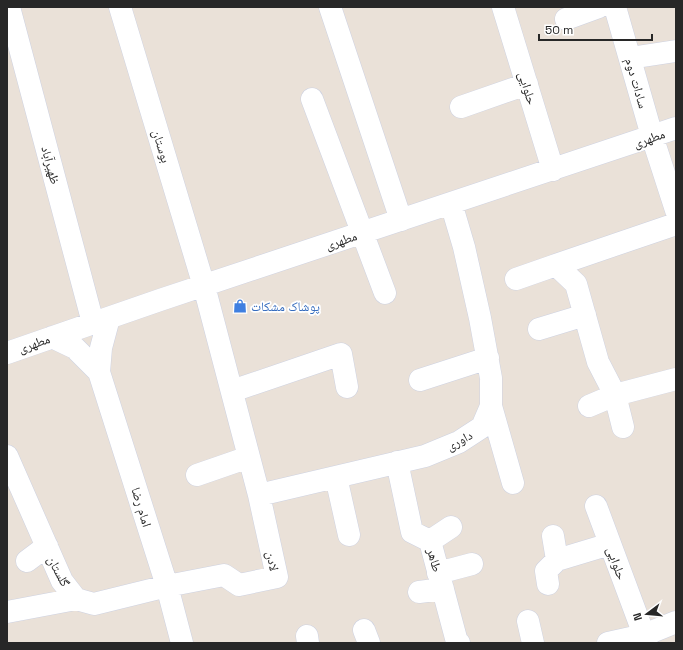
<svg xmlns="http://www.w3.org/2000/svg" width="683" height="650" font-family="'Space Grotesk','Noto Naskh Arabic',sans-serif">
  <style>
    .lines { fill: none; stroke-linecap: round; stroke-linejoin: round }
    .minor-casing { stroke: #ced2e1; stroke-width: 23 }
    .minor { stroke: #fff; stroke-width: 22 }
    .labels { text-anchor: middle; stroke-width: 3.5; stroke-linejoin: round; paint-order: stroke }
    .street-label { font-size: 13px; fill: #272727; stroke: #fff }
    .shop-label { font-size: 13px; fill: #366cbe; stroke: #fff; text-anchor: start }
  </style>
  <rect width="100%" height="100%" fill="#eae1d8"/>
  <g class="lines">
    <g class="minor-casing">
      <path id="minor" d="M 9,7 L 93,323
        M 330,7 L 401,220
        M 503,7 L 553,170
        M 615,7 L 652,136 L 676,210
        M 566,19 L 599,7
        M 630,58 L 676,51
        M 312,99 L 385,293
        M 461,107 L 527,84
        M 676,224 L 556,265 L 576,284 L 598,362 L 615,395 L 676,379
        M 516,279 L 556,265
        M 539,329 L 585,315
        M 52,337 L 75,348 L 99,372 L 101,348 L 109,318
        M 7,353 L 160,300 L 676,128
        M 99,372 L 167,586 L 182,643
        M 420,380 L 488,358
        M 232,391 L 341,354 L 347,387
        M 491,406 L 513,483
        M 589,406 L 615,395 L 623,427
        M 7,456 L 62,581 L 76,599 L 94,604 L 167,586 L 224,575 L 239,585 L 277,577 L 259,495 L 204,286 L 120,7
        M 397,462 L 412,532 L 430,541 L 457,642 L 459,643
        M 197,475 L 249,457
        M 336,477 L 349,535
        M 259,495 L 425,456 L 459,442 L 482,427 L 491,406 L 491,378 L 480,318 L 464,247 L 451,203
        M 596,506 L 647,643
        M 553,536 L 557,560
        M 430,541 L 451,527
        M 27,561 L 47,546
        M 438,573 L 472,564
        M 548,584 L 546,571 L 557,560 L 610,544
        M 419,592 L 443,589
        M 7,612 L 76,599
        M 528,621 L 533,643
        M 364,630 L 369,643
        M 307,636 L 308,643
        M 608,643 L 644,635 L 676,622"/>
    </g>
    <use href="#minor" class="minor"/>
  </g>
  <defs>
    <g id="shop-bare" transform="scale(1.08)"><path d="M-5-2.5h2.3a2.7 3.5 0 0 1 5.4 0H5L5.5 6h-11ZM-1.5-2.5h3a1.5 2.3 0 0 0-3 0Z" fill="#3f7fe0" stroke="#fff" stroke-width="2.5" paint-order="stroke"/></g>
  </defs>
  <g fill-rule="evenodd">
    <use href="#shop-bare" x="240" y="306"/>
  </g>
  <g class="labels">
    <g class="street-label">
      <text transform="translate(637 83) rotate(74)" y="5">سادات دوم</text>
      <text transform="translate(528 88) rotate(73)" y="5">حلوایی</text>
      <text transform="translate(649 138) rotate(-19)" y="5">مطهری</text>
      <text transform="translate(162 146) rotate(73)" y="5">بوستان</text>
      <text transform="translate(51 165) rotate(75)" y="5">ظهیرآباد</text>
      <text transform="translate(341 240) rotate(-18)" y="5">مطهری</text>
      <text transform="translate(34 343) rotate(-19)" y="5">مطهری</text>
      <text transform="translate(459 440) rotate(-28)" y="5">داوری</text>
      <text transform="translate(142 507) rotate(73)" y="5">امام رضا</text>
      <text transform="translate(435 560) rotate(75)" y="5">طاهر</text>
      <text transform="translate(273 561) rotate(79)" y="5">لادن</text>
      <text transform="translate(617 563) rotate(70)" y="5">حلوایی</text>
      <text transform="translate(59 571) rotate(62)" y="5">گلستان</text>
    </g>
    <g class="shop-label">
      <text x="251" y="311">پوشاک مشکات</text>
    </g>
  </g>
  <rect width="683" height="650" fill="none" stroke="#272727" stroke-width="16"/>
  <g transform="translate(647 614) rotate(254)" stroke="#ffffff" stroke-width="3" paint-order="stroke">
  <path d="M0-3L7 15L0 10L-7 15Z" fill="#272727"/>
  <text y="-6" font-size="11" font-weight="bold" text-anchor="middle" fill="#272727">N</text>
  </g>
  <path d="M539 34v6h113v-6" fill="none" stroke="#272727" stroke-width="2"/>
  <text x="545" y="34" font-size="12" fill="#272727" stroke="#ffffff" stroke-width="3" paint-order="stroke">50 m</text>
</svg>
